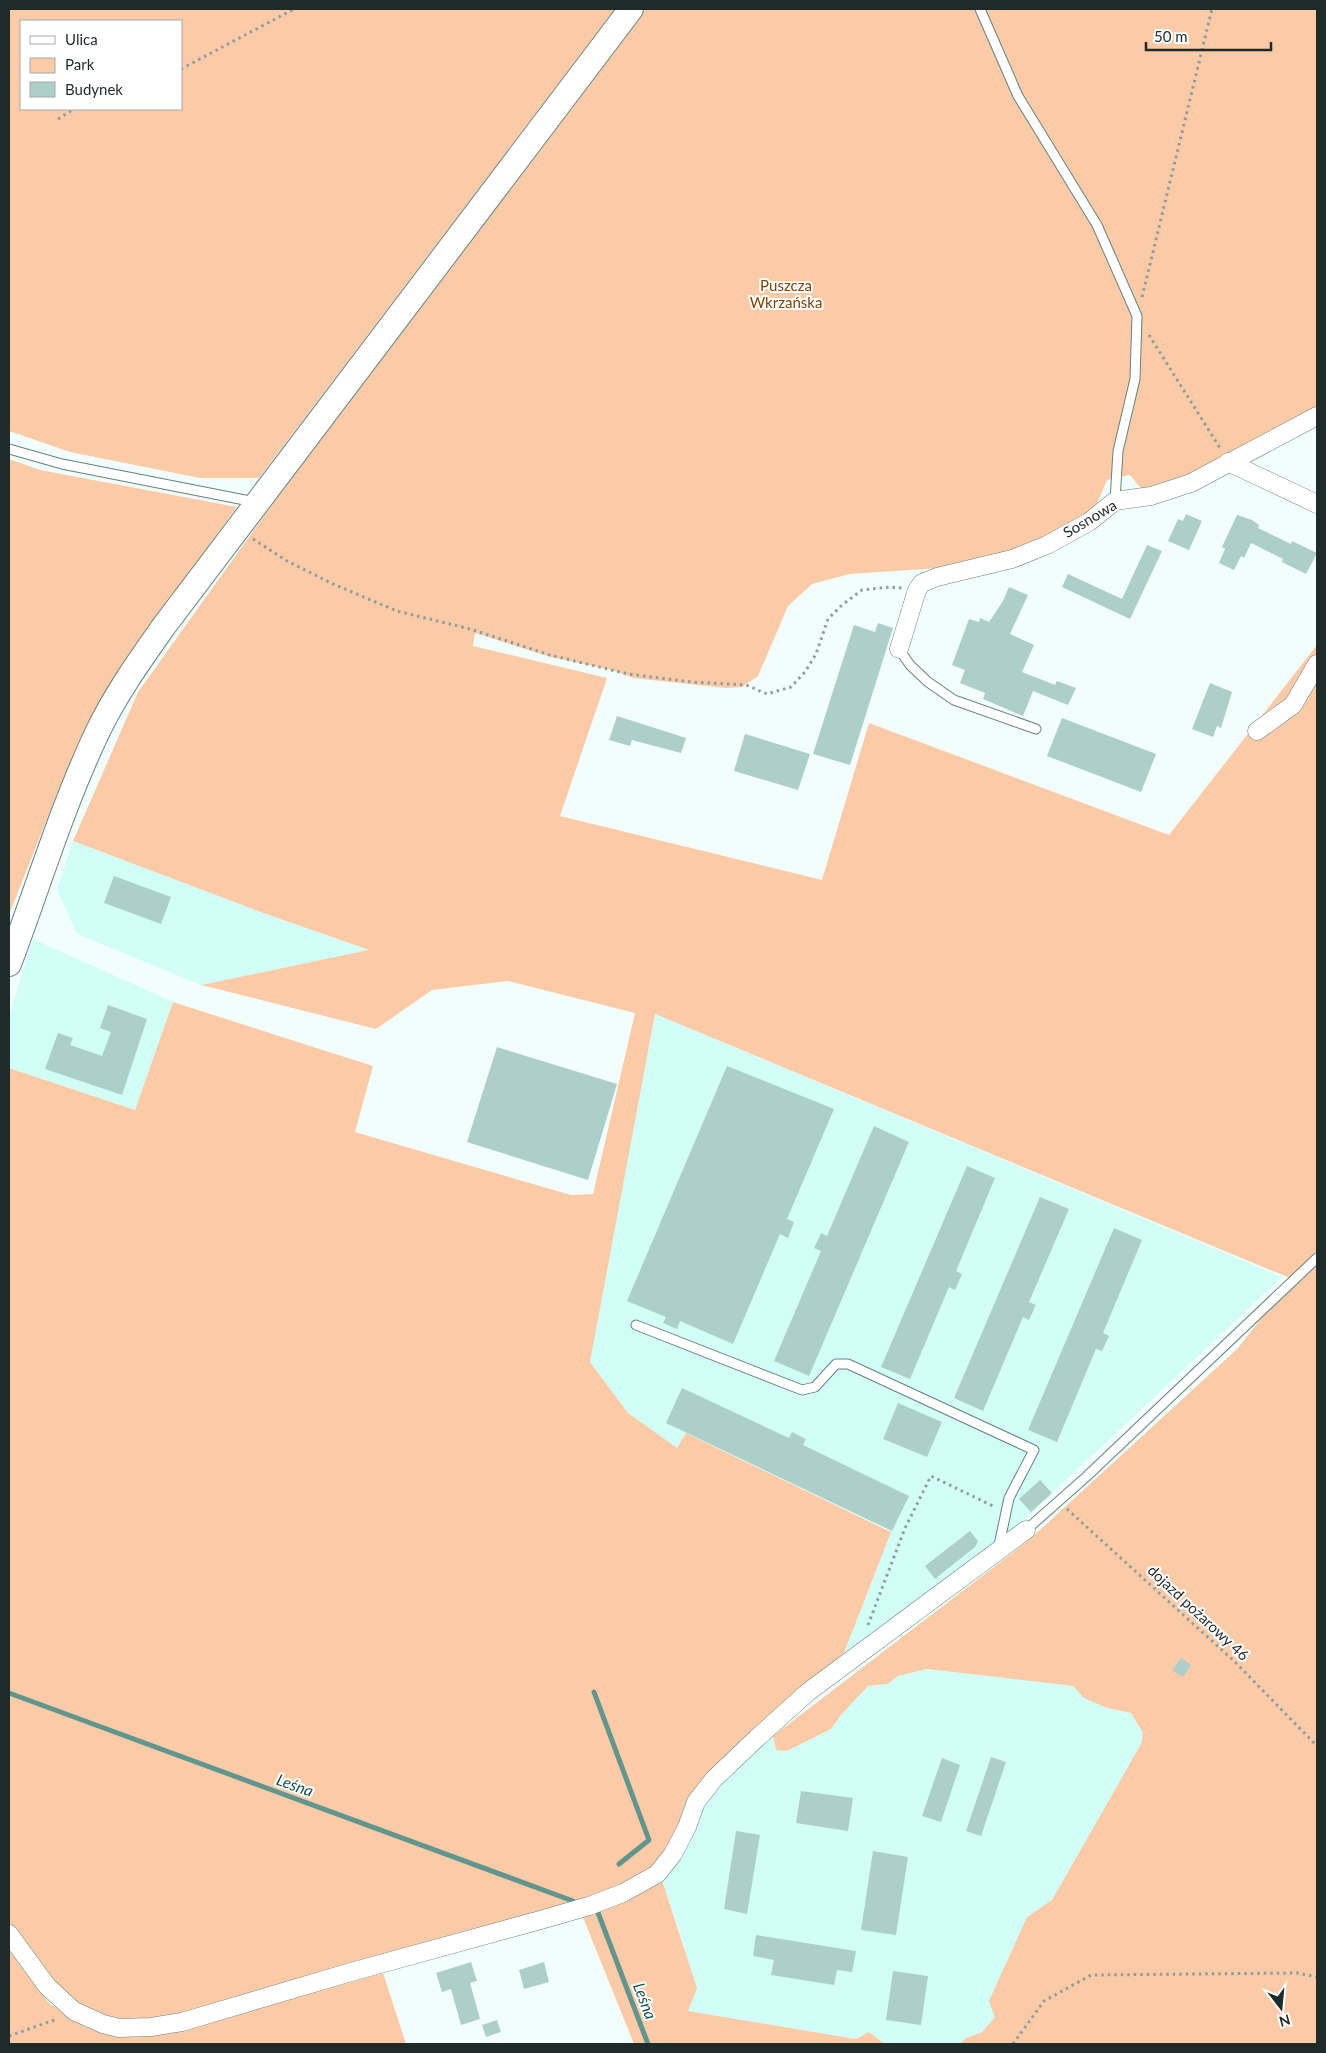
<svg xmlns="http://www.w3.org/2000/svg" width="1326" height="2053" font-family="Lato,sans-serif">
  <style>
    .built { fill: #d1fef6 }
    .green { fill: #fbcba8; fill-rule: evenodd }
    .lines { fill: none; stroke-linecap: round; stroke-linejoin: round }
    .stream { stroke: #61968e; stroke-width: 5 }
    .building { fill: #adcfc9 }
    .lane-casing { stroke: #63837e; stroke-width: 11 }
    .street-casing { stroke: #63837e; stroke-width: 19 }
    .secondary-casing { stroke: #63837e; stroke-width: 26 }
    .path { stroke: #8f9c9a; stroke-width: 3; stroke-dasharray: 2.5 4; stroke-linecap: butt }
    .lane { stroke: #fff; stroke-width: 9 }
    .street { stroke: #fff; stroke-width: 18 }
    .secondary { stroke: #fff; stroke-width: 24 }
    .labels { text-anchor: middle; stroke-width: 4; stroke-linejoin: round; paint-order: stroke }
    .park-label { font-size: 15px; fill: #7e4308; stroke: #fff }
    .street-label { font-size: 15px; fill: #1e2b29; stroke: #fff }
    .water-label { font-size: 16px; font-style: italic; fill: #16524b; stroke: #fff }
  </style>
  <rect width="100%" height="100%" fill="#f1fefc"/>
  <path class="built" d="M 73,841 L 266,914 L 370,951 L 201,985 L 77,934 L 57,890 Z
    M 33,939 L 173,1002 L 135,1110 L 9,1068 L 9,1016 Z
    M 655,1014 L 1282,1277 L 1029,1515 L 990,1547 L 844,1653 L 891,1531 L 686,1433 L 677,1449 L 628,1413 L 590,1361 Z
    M 927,1669 L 1074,1686 L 1084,1698 L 1107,1708 L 1131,1713 L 1143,1733 L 1141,1744 L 1052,1900 L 1027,1917 L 995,2017 L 982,2032 L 966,2038 L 959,2044 L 885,2044 L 869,2032 L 856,2039 L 688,2011 L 684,1944 L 661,1877 L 702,1804 L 745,1759 L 773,1736 L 776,1750 L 787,1751 L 831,1729 L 841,1715 L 868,1686 L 888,1684 L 898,1676 Z"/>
  <path class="green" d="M 9,9 L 615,9 L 259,478 L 200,478 L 70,452 L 9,431 ZM 21,21 L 181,21 L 181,109 L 21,109 Z
    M 644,9 L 1317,9 L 1317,410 L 1188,478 L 1143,491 L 1130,475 L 1107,480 L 1096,506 L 1084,515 L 1034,544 L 986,561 L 941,568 L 850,574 L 812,584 L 788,606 L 758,676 L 742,687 L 726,688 L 633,678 L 612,670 L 551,657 L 475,633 L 473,646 L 607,678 L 560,816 L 822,880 L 869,723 L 1169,835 L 1317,645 L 1317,2044 L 959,2044 L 966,2038 L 982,2032 L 995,2017 L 989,2001 L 1027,1917 L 1052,1900 L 1141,1744 L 1143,1733 L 1131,1713 L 1107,1708 L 1084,1698 L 1073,1686 L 927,1669 L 898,1676 L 888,1684 L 868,1686 L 841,1715 L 831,1729 L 787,1751 L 776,1750 L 773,1736 L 1029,1540 L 1237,1349 L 1292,1279 L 655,1014 L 590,1362 L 628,1413 L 677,1448 L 686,1433 L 891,1532 L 844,1653 L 797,1693 L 684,1812 L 666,1852 L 651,1868 L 626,1883 L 597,1897 L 249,1998 L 149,2021 L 117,2018 L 96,2013 L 69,1998 L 52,1980 L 9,1922 L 9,1068 L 135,1110 L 173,1002 L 373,1066 L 355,1132 L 571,1195 L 593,1194 L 635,1013 L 508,981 L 432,990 L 376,1029 L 201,985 L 369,950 L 266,914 L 73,841 L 138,692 L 326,429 Z
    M 9,459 L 40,470 L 237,507 L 131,652 L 91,717 L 58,791 L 9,915 Z
    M 661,1877 L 697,1988 L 688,2011 L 856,2039 L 869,2032 L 885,2044 L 634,2044 L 582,1915 Z
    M 9,1950 L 49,2003 L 85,2027 L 116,2034 L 186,2028 L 383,1973 L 406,2044 L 9,2044 Z"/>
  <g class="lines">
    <path class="stream" d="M 594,1692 L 649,1840 L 619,1864
      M 9,1693 L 573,1901
      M 597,1910 L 648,2044"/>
  </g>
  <path class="building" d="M 1186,514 L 1202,521 L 1189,550 L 1168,541 L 1178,519 L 1183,521 Z
    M 1237,515 L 1252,520 L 1259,525 L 1258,528 L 1291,544 L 1292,541 L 1317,553 L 1306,574 L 1282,562 L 1283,559 L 1251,543 L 1244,558 L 1241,556 L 1234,570 L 1219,563 L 1225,549 L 1222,547 Z
    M 1147,545 L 1162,551 L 1130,619 L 1062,587 L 1068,574 L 1122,599 Z
    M 1009,587 L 1028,595 L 1010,634 L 1034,645 L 1022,672 L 1055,685 L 1057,681 L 1076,688 L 1068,705 L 1033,691 L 1023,716 L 983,699 L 985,693 L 960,683 L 965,670 L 952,665 L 969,619 L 979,622 L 980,618 L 989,622 L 1003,601 Z
    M 878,623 L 893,628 L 850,765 L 813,754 L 854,625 L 875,632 Z
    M 1210,683 L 1232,692 L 1221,728 L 1217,726 L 1213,737 L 1192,729 Z
    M 617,716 L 686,738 L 681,753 L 632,740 L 630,746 L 609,740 Z
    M 1062,718 L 1156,754 L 1141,792 L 1047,756 Z
    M 745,734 L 810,754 L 798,790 L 734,771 Z
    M 114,876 L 171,897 L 161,924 L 104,903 Z
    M 108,1005 L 147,1019 L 122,1095 L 45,1069 L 58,1033 L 73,1038 L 70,1045 L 102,1056 L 111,1032 L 100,1028 Z
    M 497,1047 L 617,1084 L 588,1180 L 467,1142 Z
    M 727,1066 L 834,1109 L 787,1219 L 794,1222 L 788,1238 L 780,1234 L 733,1344 L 680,1321 L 677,1329 L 663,1323 L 666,1317 L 627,1301 Z
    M 874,1126 L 909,1142 L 809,1376 L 774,1361 L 821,1251 L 814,1248 L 821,1233 L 827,1236 Z
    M 967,1166 L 995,1178 L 956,1271 L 962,1274 L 955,1290 L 949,1287 L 910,1379 L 881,1367 Z
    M 1040,1197 L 1069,1209 L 1029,1302 L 1036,1305 L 1029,1320 L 1023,1317 L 983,1411 L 954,1398 Z
    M 1114,1228 L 1142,1240 L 1103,1333 L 1109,1336 L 1102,1351 L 1096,1349 L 1057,1442 L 1028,1430 Z
    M 682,1388 L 789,1438 L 792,1432 L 806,1439 L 803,1445 L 909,1496 L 892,1531 L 666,1423 Z
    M 898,1403 L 942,1422 L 927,1457 L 883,1439 Z
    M 1040,1480 L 1052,1493 L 1031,1512 L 1019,1499 Z
    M 970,1531 L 978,1541 L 975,1547 L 935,1579 L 925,1566 Z
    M 1181,1658 L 1191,1665 L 1183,1677 L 1172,1670 Z
    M 991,1757 L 1006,1762 L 981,1836 L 966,1831 Z
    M 942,1758 L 960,1765 L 941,1822 L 922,1816 Z
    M 801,1791 L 853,1798 L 848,1831 L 796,1823 Z
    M 736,1831 L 760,1835 L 747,1914 L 724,1909 Z
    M 873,1851 L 908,1857 L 896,1935 L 861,1930 Z
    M 756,1935 L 856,1951 L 852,1972 L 837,1970 L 834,1985 L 771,1975 L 774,1960 L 753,1956 Z
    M 471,1962 L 477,1981 L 470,1983 L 480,2019 L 461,2025 L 451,1989 L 442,1992 L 436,1973 Z
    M 544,1962 L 549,1982 L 524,1989 L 519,1970 Z
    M 893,1971 L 928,1976 L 921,2025 L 886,2020 Z
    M 497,2020 L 501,2032 L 486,2037 L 482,2025 Z"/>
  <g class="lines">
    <g class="lane-casing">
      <path id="lane" d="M 980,9 L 1018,96 L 1097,225 L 1137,316 L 1135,379 L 1118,451 L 1115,501
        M 9,449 L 62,464 L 255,502
        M 899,649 L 910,665 L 928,682 L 954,700 L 1036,729
        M 636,1325 L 802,1390 L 815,1387 L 836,1364 L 848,1364 L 1034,1450 L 1009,1498 L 998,1550
        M 1026,1530 L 1086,1477 L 1317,1258"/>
    </g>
    <g class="street-casing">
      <path id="street" d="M 1228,462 L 1317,504
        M 899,649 L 917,590 L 922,583 L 937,577 L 1012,559 L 1047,545 L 1089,522 L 1115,501 L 1151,496 L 1191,483 L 1317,416
        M 1257,731 L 1293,705 L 1317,664
        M 9,1934 L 47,1986 L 74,2011 L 103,2024 L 119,2028 L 151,2027 L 182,2022 L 351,1972 L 537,1921 L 589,1906 L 623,1893 L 657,1874 L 673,1854 L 687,1827 L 696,1802 L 714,1779 L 757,1738 L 808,1692 L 1026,1530"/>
    </g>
    <g class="secondary-casing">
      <path id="secondary" d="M 9,964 C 38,887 62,807 97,733 C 115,695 140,660 164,626 L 631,9"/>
    </g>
    <path class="path" d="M 181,69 L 294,9
      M 58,119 L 74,109
      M 1142,297 L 1212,9
      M 1149,335 L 1220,448
      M 253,539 L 287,561 L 333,584 L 397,611 L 470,629 L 550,655 L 628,674 L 692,682 L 746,685 L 767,694 L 791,687 L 805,672 L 816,654 L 828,619 L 842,605 L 862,590 L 890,587 L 902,588
      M 1067,1509 L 1234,1661 L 1317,1746
      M 868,1625 L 905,1528 L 931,1476 L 995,1507
      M 9,2036 L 57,2019
      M 1013,2044 L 1044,2001 L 1091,1975 L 1298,1973 L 1317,1977"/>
    <use href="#lane" class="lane"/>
    <use href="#street" class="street"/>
    <use href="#secondary" class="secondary"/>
  </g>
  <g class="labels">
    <g class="park-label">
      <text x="786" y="291">Puszcza<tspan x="786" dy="17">Wkrzańska</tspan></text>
    </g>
    <g class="street-label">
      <text transform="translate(1090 519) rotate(-31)" y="5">Sosnowa</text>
      <text transform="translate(1198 1613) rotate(43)" y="5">dojazd pożarowy 46</text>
    </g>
    <g class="water-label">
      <text transform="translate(295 1785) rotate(20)" y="6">Leśna</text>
      <text transform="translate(645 2001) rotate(69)" y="6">Leśna</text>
    </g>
  </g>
  <rect width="1326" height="2053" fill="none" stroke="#1e2b29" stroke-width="20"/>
  <rect x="20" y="20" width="162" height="90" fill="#ffffff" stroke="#a5aaa9"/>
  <rect x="30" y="36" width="25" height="8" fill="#ffffff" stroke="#a5aaa9"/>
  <text x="65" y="45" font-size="15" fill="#1e2b29">Ulica</text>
  <rect x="30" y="58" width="25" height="15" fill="#fbcba8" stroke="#a5aaa9"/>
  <text x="65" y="70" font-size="15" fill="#1e2b29">Park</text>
  <rect x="30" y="82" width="25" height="15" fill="#adcfc9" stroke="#a5aaa9"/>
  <text x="65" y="95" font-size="15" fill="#1e2b29">Budynek</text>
  <g transform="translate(1281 2008) rotate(164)" stroke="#ffffff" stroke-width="4" paint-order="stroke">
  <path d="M0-4L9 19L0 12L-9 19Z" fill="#1e2b29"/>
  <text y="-8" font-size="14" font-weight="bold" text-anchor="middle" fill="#1e2b29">N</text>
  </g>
  <path d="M1146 42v8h125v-8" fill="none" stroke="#1e2b29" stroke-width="2.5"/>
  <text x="1154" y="42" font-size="15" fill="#1e2b29" stroke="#ffffff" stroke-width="4" paint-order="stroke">50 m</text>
</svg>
